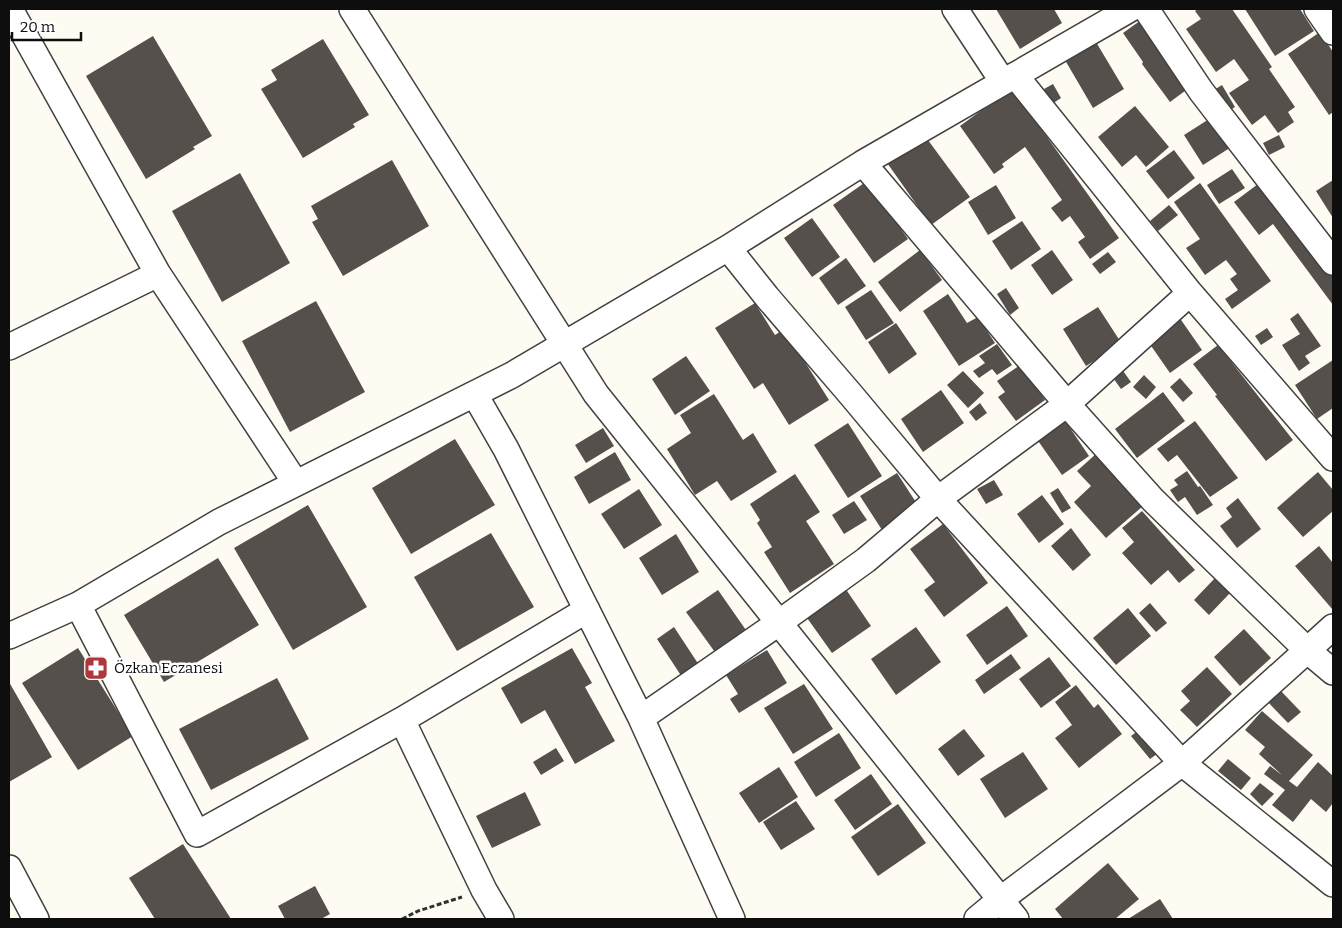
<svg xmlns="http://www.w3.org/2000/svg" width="1342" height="928" font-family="Bitter,serif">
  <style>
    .building { fill: #56504c }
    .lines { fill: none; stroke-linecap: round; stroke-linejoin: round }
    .street-casing { stroke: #414141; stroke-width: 28 }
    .path { stroke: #303030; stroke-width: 3; stroke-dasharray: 5 2.5; stroke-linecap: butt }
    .street { stroke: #fff; stroke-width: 25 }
    .labels { text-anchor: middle; stroke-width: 5; stroke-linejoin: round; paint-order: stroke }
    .poi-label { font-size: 15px; fill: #0e0e0e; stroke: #fff; text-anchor: start }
  </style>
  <rect width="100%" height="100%" fill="#fdfbf2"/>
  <path class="building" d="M 996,9 L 1054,9 L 1062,23 L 1020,49 Z
    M 1198,9 L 1232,9 L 1272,67 L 1269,69 L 1295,107 L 1288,112 L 1294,122 L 1278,133 L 1265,115 L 1252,125 L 1229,93 L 1249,80 L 1234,59 L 1216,72 L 1186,29 L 1201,19 L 1195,11 Z
    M 1245,9 L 1300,9 L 1314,31 L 1275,56 Z
    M 1144,18 L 1193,85 L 1170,102 L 1142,64 L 1143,62 L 1123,33 Z
    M 1320,32 L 1333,52 L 1333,112 L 1329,115 L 1288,54 Z
    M 153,36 L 212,136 L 193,147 L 195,149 L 146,179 L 86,76 Z
    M 323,39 L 369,115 L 353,124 L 355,127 L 303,158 L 261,89 L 277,80 L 271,70 Z
    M 1096,42 L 1124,89 L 1093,108 L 1065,60 Z
    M 1053,84 L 1061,98 L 1052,104 L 1044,89 Z
    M 1222,85 L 1235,107 L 1223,115 L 1209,93 Z
    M 1012,88 L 1119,238 L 1090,259 L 1078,242 L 1085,237 L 1070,216 L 1062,222 L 1051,208 L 1062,200 L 1025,147 L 1002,164 L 1004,167 L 994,174 L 960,126 Z
    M 1135,106 L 1169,147 L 1146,167 L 1136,155 L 1122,167 L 1098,137 Z
    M 1217,114 L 1236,144 L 1203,165 L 1184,135 Z
    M 922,132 L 970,197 L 931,225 L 885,160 Z
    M 1279,135 L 1285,147 L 1269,155 L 1263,143 Z
    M 1174,150 L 1195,178 L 1168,199 L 1146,171 Z
    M 392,160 L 429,226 L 343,276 L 312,222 L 318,219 L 311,206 Z
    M 1232,169 L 1245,188 L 1219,204 L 1207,185 Z
    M 240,173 L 290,263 L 222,302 L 172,211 Z
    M 1266,178 L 1333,268 L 1333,305 L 1273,224 L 1259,235 L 1234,202 Z
    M 1333,180 L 1333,218 L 1316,191 Z
    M 867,181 L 908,239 L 874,263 L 833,205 Z
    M 1200,183 L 1271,281 L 1232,309 L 1225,299 L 1238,290 L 1230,279 L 1237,274 L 1226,260 L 1205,275 L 1186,248 L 1200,239 L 1174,202 Z
    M 996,185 L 1016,218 L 988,235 L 968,202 Z
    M 1169,205 L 1178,215 L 1158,231 L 1150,221 Z
    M 812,218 L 840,257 L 812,277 L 784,238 Z
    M 1022,221 L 1041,249 L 1011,270 L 992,241 Z
    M 920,250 L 942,280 L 900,312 L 878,282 Z
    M 1052,250 L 1073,280 L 1052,295 L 1031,265 Z
    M 1108,252 L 1116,262 L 1100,274 L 1092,264 Z
    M 846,258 L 866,286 L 838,305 L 819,278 Z
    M 1006,288 L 1019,308 L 1010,315 L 997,294 Z
    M 871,290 L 894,323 L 866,340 L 845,307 Z
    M 948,294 L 967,323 L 978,317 L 995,343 L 959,366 L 923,311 Z
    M 316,301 L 365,392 L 290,432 L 242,341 Z
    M 755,303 L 775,335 L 784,329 L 829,400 L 789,425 L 763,383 L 754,389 L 715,328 Z
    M 1098,307 L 1122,344 L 1086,366 L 1063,329 Z
    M 1298,313 L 1321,346 L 1305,356 L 1310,363 L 1299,371 L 1282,345 L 1300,334 L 1290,319 Z
    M 1179,317 L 1202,350 L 1170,373 L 1147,340 Z
    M 896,323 L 917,354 L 889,374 L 868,342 Z
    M 1267,328 L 1273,337 L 1261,345 L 1255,336 Z
    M 997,344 L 1012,365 L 997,375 L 992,369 L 979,378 L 973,371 L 985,363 L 979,356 Z
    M 1218,345 L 1293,440 L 1266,461 L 1215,396 L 1217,395 L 1193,364 Z
    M 686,356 L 710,391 L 675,415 L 652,379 Z
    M 1333,360 L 1333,408 L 1317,419 L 1295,385 Z
    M 1020,365 L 1045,400 L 1016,421 L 998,397 L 1005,392 L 997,381 Z
    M 1121,368 L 1131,382 L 1121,389 L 1111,375 Z
    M 963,371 L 984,393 L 968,408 L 947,385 Z
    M 1144,375 L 1156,387 L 1146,399 L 1133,387 Z
    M 1180,378 L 1193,393 L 1183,402 L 1170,387 Z
    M 941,390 L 964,423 L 923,452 L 901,419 Z
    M 1163,392 L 1185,421 L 1137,458 L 1115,429 Z
    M 714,394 L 743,440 L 753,433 L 777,472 L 731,501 L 717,481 L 695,495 L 667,449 L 691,433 L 680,415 Z
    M 980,403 L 987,413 L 976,421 L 969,412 Z
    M 1062,416 L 1089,456 L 1062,475 L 1034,435 Z
    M 1195,421 L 1238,478 L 1210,497 L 1177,455 L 1168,462 L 1157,449 Z
    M 848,423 L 882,476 L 848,498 L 814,445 Z
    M 603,428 L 614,446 L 586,463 L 575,445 Z
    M 455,439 L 495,505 L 411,554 L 372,488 Z
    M 615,452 L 631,480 L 589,504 L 574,477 Z
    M 1097,453 L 1143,506 L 1106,538 L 1074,502 L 1091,486 L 1077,471 Z
    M 1187,471 L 1198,487 L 1200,486 L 1213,505 L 1197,515 L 1185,497 L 1178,502 L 1170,490 L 1178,485 L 1174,480 Z
    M 1318,472 L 1333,490 L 1333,511 L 1303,537 L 1277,508 Z
    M 897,473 L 921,510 L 884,533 L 860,496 Z
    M 795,474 L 820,512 L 806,521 L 834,564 L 790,593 L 764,552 L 772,547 L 757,523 L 760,520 L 750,504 Z
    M 994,480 L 1003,495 L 986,504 L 977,489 Z
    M 1058,488 L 1071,508 L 1062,513 L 1050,493 Z
    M 639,489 L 662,525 L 624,549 L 601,514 Z
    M 1042,495 L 1064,524 L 1039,543 L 1017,514 Z
    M 1238,498 L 1261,529 L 1237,548 L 1220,526 L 1232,517 L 1226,508 Z
    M 854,501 L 867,520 L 844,534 L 832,515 Z
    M 308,505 L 367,607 L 293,650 L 234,548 Z
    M 1142,511 L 1195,570 L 1179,583 L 1168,570 L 1151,585 L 1122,553 L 1134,542 L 1122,528 Z
    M 943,524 L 988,583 L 944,617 L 924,590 L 935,582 L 910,549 Z
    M 1071,528 L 1091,555 L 1073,571 L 1051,546 Z
    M 491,533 L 534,607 L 457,651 L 414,577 Z
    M 676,534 L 699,572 L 662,595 L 639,558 Z
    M 1319,546 L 1333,563 L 1333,610 L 1295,566 Z
    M 218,558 L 259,625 L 164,682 L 124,615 Z
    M 1215,578 L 1230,593 L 1209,615 L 1194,600 Z
    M 845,588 L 871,626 L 832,653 L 805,615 Z
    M 718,590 L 748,633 L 717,655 L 686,612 Z
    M 1150,603 L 1167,623 L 1156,632 L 1139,613 Z
    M 1007,606 L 1028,636 L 987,665 L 966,635 Z
    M 1128,608 L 1151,636 L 1116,665 L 1093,638 Z
    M 674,627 L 699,665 L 682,677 L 657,639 Z
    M 916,627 L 941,662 L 896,695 L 871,659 Z
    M 1244,629 L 1271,658 L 1240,686 L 1214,657 Z
    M 78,648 L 133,736 L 78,770 L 22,683 Z
    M 572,648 L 592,683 L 585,687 L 615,741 L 575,764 L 545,710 L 521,724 L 501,688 Z
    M 767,650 L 787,683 L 739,713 L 730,699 L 738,694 L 726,675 Z
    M 1011,654 L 1021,668 L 984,694 L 975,680 Z
    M 1049,657 L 1071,686 L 1041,708 L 1019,679 Z
    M 1207,667 L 1232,694 L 1197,727 L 1180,710 L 1190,701 L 1181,691 Z
    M 277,678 L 309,739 L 211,790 L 179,729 Z
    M 9,682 L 52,757 L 9,782 Z
    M 804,684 L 833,729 L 793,754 L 764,708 Z
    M 1076,685 L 1094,708 L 1098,704 L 1122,734 L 1079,768 L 1055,738 L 1072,725 L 1055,702 Z
    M 1280,690 L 1301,712 L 1288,723 L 1267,701 Z
    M 1262,711 L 1313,755 L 1289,781 L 1297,787 L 1318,762 L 1333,776 L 1333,803 L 1326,812 L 1311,799 L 1293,822 L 1272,805 L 1285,790 L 1264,774 L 1270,766 L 1282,775 L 1259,754 L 1265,747 L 1245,730 Z
    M 964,729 L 985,756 L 958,776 L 938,749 Z
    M 1139,730 L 1157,754 L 1150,759 L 1131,736 Z
    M 839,733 L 861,768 L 816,797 L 794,762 Z
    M 556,748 L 564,761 L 541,775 L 533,762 Z
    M 1023,752 L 1048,789 L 1005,818 L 980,779 Z
    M 1228,759 L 1251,778 L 1241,790 L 1218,771 Z
    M 779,767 L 798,797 L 759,823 L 739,793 Z
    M 871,774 L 892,804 L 855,830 L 834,800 Z
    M 1260,783 L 1274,794 L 1262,806 L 1250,794 Z
    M 525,792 L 541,825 L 492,848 L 476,816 Z
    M 796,801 L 815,829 L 781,850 L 763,822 Z
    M 898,804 L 926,843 L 878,876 L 851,837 Z
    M 183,844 L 231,919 L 155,919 L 129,878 Z
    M 1108,863 L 1139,899 L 1115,919 L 1063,919 L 1055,909 Z
    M 315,886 L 330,914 L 321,919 L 285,919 L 278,906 Z
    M 1160,899 L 1173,919 L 1128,919 Z"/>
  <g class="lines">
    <g class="street-casing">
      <path id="street" d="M 10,9 L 158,274 L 295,482
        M 352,9 L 596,394 L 1016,919
        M 955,9 L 1003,82
        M 1146,9 L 1201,91 L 1333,262
        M 1317,9 L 1333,32
        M 1015,75 L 1190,293 L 1333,458
        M 863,163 L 1067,404 L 1153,500 L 1308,651 L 1333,672
        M 728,248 L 767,297 L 852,396 L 938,499 L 1182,763 L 1333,884
        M 9,347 L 158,274
        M 475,395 L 506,449 L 641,718 L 732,919
        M 78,605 L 197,834 L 402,720 L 587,610
        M 9,636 L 78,605 L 219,522 L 512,375 L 728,248 L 863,163 L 1130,9
        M 641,718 L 780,622 L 866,560 L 938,499 L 1067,404 L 1190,293
        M 402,720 L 484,890 L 501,919
        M 9,868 L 36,919
        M 977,919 L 1000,900 L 1182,763 L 1333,627"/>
    </g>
    <path class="path" d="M 402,919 L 418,911 L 462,897"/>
    <use href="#street" class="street"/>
  </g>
  <defs>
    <g id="pharmacy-square" transform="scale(1.25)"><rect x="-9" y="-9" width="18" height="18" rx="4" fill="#ad383b" stroke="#fff"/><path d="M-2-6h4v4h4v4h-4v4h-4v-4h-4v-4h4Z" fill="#fff"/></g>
  </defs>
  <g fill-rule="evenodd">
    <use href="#pharmacy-square" x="96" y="668"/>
  </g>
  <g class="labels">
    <g class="poi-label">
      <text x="114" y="673">Özkan Eczanesi</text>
    </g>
  </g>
  <rect width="1342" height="928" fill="none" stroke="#0e0e0e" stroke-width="20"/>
  <path d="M12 32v8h69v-8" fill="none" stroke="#0e0e0e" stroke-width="2.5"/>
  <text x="20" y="32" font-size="15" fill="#0e0e0e" stroke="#ffffff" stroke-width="4" paint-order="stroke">20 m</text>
</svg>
